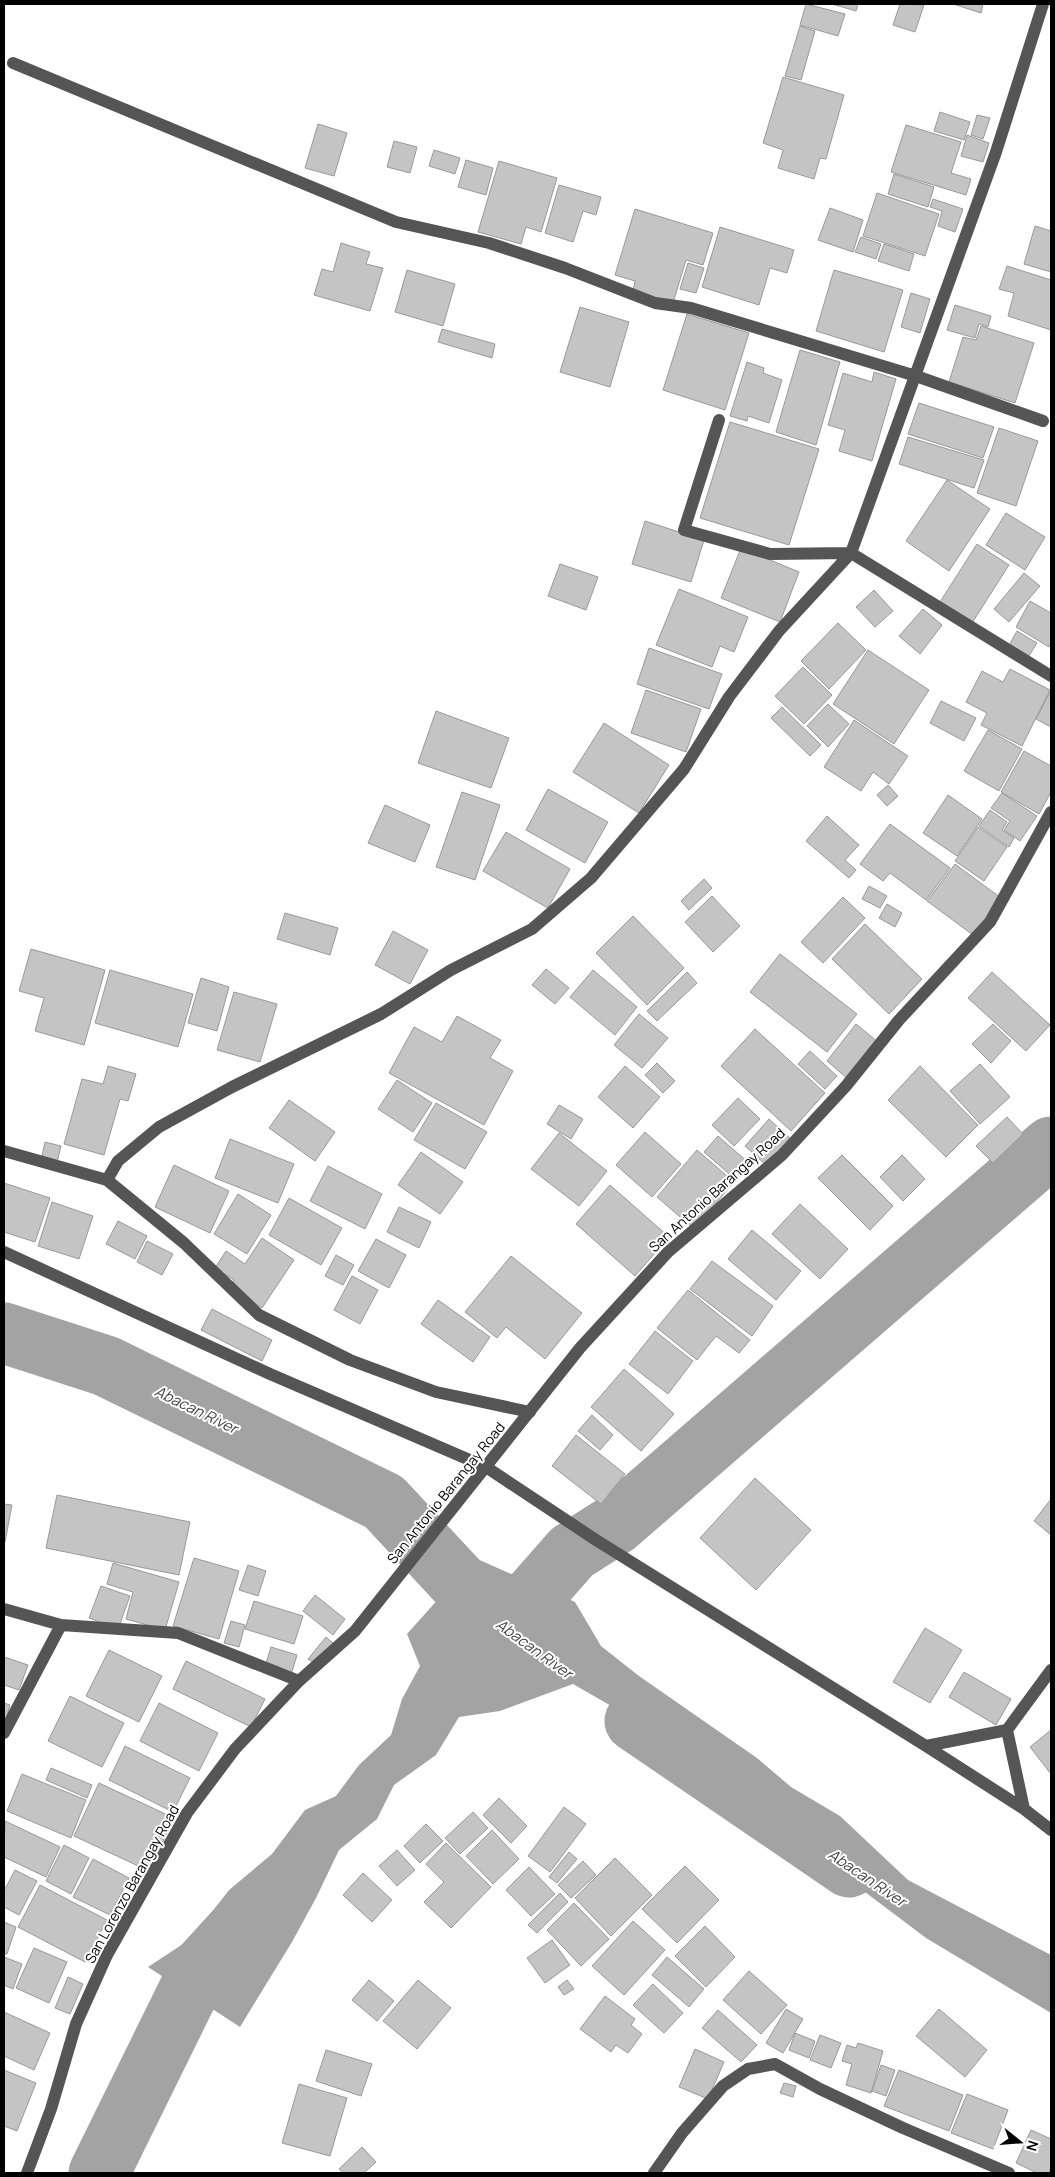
<svg xmlns="http://www.w3.org/2000/svg" width="1055" height="2177" font-family="Manrope,sans-serif">
  <style>
    .water { fill: #a3a3a3 }
    .lines { fill: none; stroke-linecap: round; stroke-linejoin: round }
    .river { stroke: #a3a3a3; stroke-width: 61 }
    .building { fill: #c4c4c4; stroke: #999 }
    .minor { stroke: #555; stroke-width: 12 }
    .labels { text-anchor: middle; stroke-width: 4; stroke-linejoin: round; paint-order: stroke }
    .street-label { font-size: 14px; fill: #000; stroke: #fff }
    .water-label { font-size: 15px; font-style: italic; fill: #444; stroke: #fff }
  </style>
  <rect width="100%" height="100%" fill="#fff"/>
  <path class="water" d="M 475,1558 L 575,1602 L 601,1646 L 639,1676 L 757,1758 L 791,1787 L 840,1816 L 908,1880 L 1051,1955 L 1051,2013 L 926,1938 L 861,1889 L 742,1788 L 665,1749 L 613,1707 L 573,1684 L 500,1711 L 459,1717 L 436,1755 L 394,1785 L 377,1819 L 339,1850 L 316,1898 L 292,1942 L 240,2027 L 148,1967 L 192,1938 L 229,1890 L 272,1854 L 305,1810 L 336,1796 L 359,1765 L 391,1735 L 402,1699 L 420,1666 L 407,1634 Z"/>
  <g class="lines">
    <path class="river" d="M 4,1333 L 106,1366 L 384,1502 L 502,1629 L 517,1639
      M 484,1652 L 572,1552 L 616,1524 L 1051,1147
      M 635,1721 L 849,1867
      M 99,2173 L 198,1972 L 239,1927"/>
  </g>
  <path class="building" d="M 806,4 L 845,14 L 838,36 L 800,25 Z
    M 832,4 L 858,4 L 856,11 Z
    M 900,4 L 924,5 L 915,32 L 893,25 Z
    M 953,4 L 983,4 L 981,13 Z
    M 800,26 L 815,31 L 801,80 L 785,76 Z
    M 783,77 L 844,95 L 826,159 L 820,158 L 814,179 L 778,168 L 783,150 L 763,143 Z
    M 940,112 L 970,122 L 964,140 L 934,131 Z
    M 977,115 L 990,118 L 983,139 L 971,135 Z
    M 318,124 L 347,133 L 334,176 L 305,168 Z
    M 906,125 L 961,142 L 951,173 L 971,179 L 966,195 L 891,172 Z
    M 967,135 L 989,143 L 983,162 L 961,156 Z
    M 394,141 L 417,147 L 410,173 L 387,167 Z
    M 434,150 L 460,158 L 455,174 L 429,166 Z
    M 466,160 L 493,168 L 486,195 L 458,187 Z
    M 499,161 L 557,178 L 541,232 L 526,227 L 521,244 L 478,232 Z
    M 894,174 L 934,187 L 928,207 L 888,194 Z
    M 559,185 L 601,197 L 596,215 L 583,211 L 573,242 L 545,233 Z
    M 877,193 L 939,214 L 925,256 L 863,236 Z
    M 933,199 L 963,209 L 955,232 L 938,226 L 942,211 L 930,207 Z
    M 830,208 L 863,220 L 853,252 L 818,240 Z
    M 635,209 L 713,233 L 703,265 L 686,260 L 673,303 L 633,291 L 635,281 L 615,275 Z
    M 1035,226 L 1051,231 L 1051,272 L 1024,264 Z
    M 720,227 L 794,250 L 787,273 L 770,268 L 759,305 L 702,287 Z
    M 861,237 L 881,244 L 876,259 L 855,252 Z
    M 341,243 L 370,252 L 366,264 L 383,268 L 370,311 L 314,295 L 322,269 L 333,272 Z
    M 884,244 L 914,254 L 909,271 L 878,261 Z
    M 688,263 L 704,268 L 696,293 L 680,289 Z
    M 1007,266 L 1051,280 L 1051,330 L 1008,316 L 1014,293 L 999,289 Z
    M 407,270 L 455,284 L 443,326 L 395,312 Z
    M 834,270 L 903,290 L 884,352 L 816,331 Z
    M 911,293 L 930,299 L 920,333 L 901,327 Z
    M 955,305 L 991,316 L 988,327 L 979,324 L 975,338 L 947,330 Z
    M 580,307 L 629,322 L 610,387 L 560,372 Z
    M 687,314 L 749,333 L 725,410 L 663,390 Z
    M 981,326 L 1034,343 L 1015,403 L 949,382 L 963,337 L 976,340 Z
    M 442,329 L 495,344 L 492,358 L 438,342 Z
    M 800,350 L 840,362 L 816,445 L 776,432 Z
    M 747,362 L 764,368 L 763,373 L 782,380 L 769,423 L 748,416 L 747,421 L 730,416 Z
    M 874,372 L 896,379 L 872,461 L 839,451 L 845,430 L 828,425 L 843,373 L 872,382 Z
    M 919,403 L 994,427 L 983,458 L 908,434 Z
    M 730,422 L 819,449 L 789,545 L 700,518 Z
    M 999,428 L 1038,441 L 1016,506 L 977,493 Z
    M 908,437 L 984,460 L 974,488 L 899,464 Z
    M 947,480 L 990,509 L 949,571 L 906,541 Z
    M 1006,513 L 1045,537 L 1025,570 L 986,545 Z
    M 645,521 L 704,540 L 691,582 L 632,564 Z
    M 977,544 L 1009,565 L 972,623 L 940,602 Z
    M 741,548 L 799,572 L 780,622 L 721,598 Z
    M 560,564 L 598,577 L 586,610 L 548,596 Z
    M 1024,573 L 1040,586 L 1009,622 L 994,609 Z
    M 679,589 L 748,617 L 734,652 L 720,646 L 712,667 L 656,645 Z
    M 874,590 L 893,611 L 875,627 L 856,607 Z
    M 1030,601 L 1051,613 L 1051,643 L 1049,647 L 1016,627 Z
    M 923,609 L 942,625 L 920,654 L 899,636 Z
    M 838,623 L 866,650 L 829,689 L 801,661 Z
    M 1017,631 L 1037,643 L 1027,659 L 1008,647 Z
    M 649,648 L 722,674 L 709,709 L 637,684 Z
    M 868,650 L 929,690 L 894,744 L 833,704 Z
    M 803,667 L 832,695 L 804,724 L 775,696 Z
    M 1010,669 L 1050,690 L 1022,746 L 981,725 L 987,713 L 966,702 L 982,671 L 1003,682 Z
    M 646,690 L 701,709 L 686,752 L 631,733 Z
    M 1051,690 L 1051,727 L 1036,719 Z
    M 941,701 L 976,718 L 964,741 L 930,723 Z
    M 828,704 L 849,724 L 828,747 L 807,726 Z
    M 782,707 L 821,745 L 810,756 L 771,718 Z
    M 436,711 L 509,738 L 491,788 L 418,763 Z
    M 854,720 L 908,756 L 889,784 L 873,772 L 861,791 L 824,767 Z
    M 604,723 L 669,765 L 639,813 L 573,772 Z
    M 988,730 L 1022,749 L 999,791 L 964,771 Z
    M 1024,751 L 1051,766 L 1051,792 L 1039,814 L 1001,792 Z
    M 888,785 L 898,796 L 887,806 L 877,795 Z
    M 548,789 L 608,822 L 585,863 L 526,830 Z
    M 462,792 L 500,805 L 475,880 L 436,867 Z
    M 1002,793 L 1037,816 L 1020,841 L 1004,830 L 1010,821 L 991,808 Z
    M 948,795 L 982,819 L 957,856 L 923,833 Z
    M 385,805 L 430,825 L 415,862 L 368,843 Z
    M 990,810 L 1007,822 L 1002,830 L 1014,838 L 1009,847 L 979,826 Z
    M 827,816 L 859,845 L 845,860 L 856,870 L 849,878 L 806,841 Z
    M 890,824 L 950,868 L 926,900 L 890,873 L 883,881 L 860,864 Z
    M 978,827 L 1007,847 L 984,881 L 955,861 Z
    M 506,832 L 570,869 L 548,908 L 483,871 Z
    M 955,864 L 1001,898 L 973,935 L 927,901 Z
    M 704,879 L 712,888 L 689,910 L 681,901 Z
    M 869,886 L 887,896 L 880,908 L 862,899 Z
    M 712,896 L 740,926 L 713,952 L 685,922 Z
    M 843,897 L 865,918 L 823,963 L 801,942 Z
    M 887,904 L 902,913 L 895,927 L 879,918 Z
    M 285,913 L 338,928 L 330,955 L 277,939 Z
    M 633,916 L 684,968 L 647,1005 L 596,953 Z
    M 865,924 L 922,979 L 889,1014 L 832,959 Z
    M 393,931 L 428,950 L 410,984 L 375,965 Z
    M 31,949 L 105,970 L 84,1045 L 35,1031 L 44,998 L 19,991 Z
    M 780,954 L 857,1014 L 827,1052 L 750,992 Z
    M 546,969 L 569,988 L 555,1004 L 532,985 Z
    M 110,970 L 193,994 L 178,1047 L 95,1023 Z
    M 593,970 L 637,1007 L 615,1035 L 570,997 Z
    M 687,972 L 697,983 L 657,1021 L 647,1011 Z
    M 992,972 L 1050,1025 L 1026,1051 L 968,998 Z
    M 201,978 L 229,987 L 217,1031 L 188,1023 Z
    M 234,992 L 277,1004 L 260,1062 L 217,1050 Z
    M 639,1014 L 668,1038 L 642,1068 L 614,1045 Z
    M 457,1016 L 501,1040 L 490,1058 L 513,1071 L 484,1125 L 389,1073 L 414,1027 L 442,1042 Z
    M 856,1024 L 878,1042 L 848,1079 L 827,1061 Z
    M 993,1024 L 1011,1041 L 991,1063 L 972,1044 Z
    M 755,1029 L 825,1093 L 791,1131 L 721,1066 Z
    M 810,1051 L 837,1076 L 825,1089 L 798,1064 Z
    M 657,1063 L 675,1081 L 663,1093 L 645,1075 Z
    M 980,1064 L 1010,1097 L 980,1124 L 950,1091 Z
    M 108,1066 L 136,1074 L 128,1101 L 120,1099 L 104,1155 L 64,1144 L 82,1079 L 103,1084 Z
    M 625,1066 L 660,1097 L 633,1128 L 598,1097 Z
    M 920,1066 L 978,1125 L 946,1157 L 888,1100 Z
    M 397,1080 L 432,1103 L 413,1132 L 378,1109 Z
    M 738,1098 L 760,1119 L 734,1146 L 712,1125 Z
    M 289,1100 L 335,1132 L 315,1161 L 269,1128 Z
    M 436,1103 L 487,1132 L 465,1169 L 414,1140 Z
    M 559,1105 L 583,1119 L 571,1139 L 547,1124 Z
    M 1007,1117 L 1023,1134 L 993,1163 L 976,1146 Z
    M 769,1119 L 791,1139 L 767,1166 L 745,1146 Z
    M 645,1132 L 681,1164 L 652,1197 L 616,1165 Z
    M 559,1133 L 607,1171 L 579,1206 L 531,1169 Z
    M 718,1136 L 750,1164 L 736,1180 L 704,1152 Z
    M 230,1139 L 294,1164 L 278,1203 L 215,1178 Z
    M 45,1142 L 61,1146 L 57,1163 L 41,1160 Z
    M 697,1150 L 734,1182 L 694,1229 L 657,1197 Z
    M 421,1152 L 463,1182 L 440,1214 L 398,1185 Z
    M 842,1155 L 893,1206 L 870,1230 L 818,1178 Z
    M 902,1155 L 925,1179 L 903,1201 L 880,1177 Z
    M 174,1165 L 229,1191 L 210,1233 L 155,1207 Z
    M 328,1166 L 382,1194 L 365,1229 L 310,1201 Z
    M 4,1183 L 50,1198 L 35,1242 L 4,1232 Z
    M 610,1185 L 669,1237 L 635,1276 L 576,1224 Z
    M 238,1194 L 271,1215 L 247,1254 L 214,1234 Z
    M 289,1198 L 342,1228 L 321,1265 L 269,1235 Z
    M 52,1202 L 93,1216 L 79,1259 L 38,1246 Z
    M 800,1204 L 848,1249 L 820,1279 L 772,1234 Z
    M 399,1207 L 431,1222 L 419,1248 L 387,1232 Z
    M 118,1221 L 147,1236 L 135,1259 L 106,1244 Z
    M 752,1230 L 801,1271 L 776,1300 L 728,1259 Z
    M 262,1238 L 294,1260 L 262,1308 L 230,1286 L 234,1280 L 215,1268 L 226,1251 L 245,1264 Z
    M 376,1239 L 406,1255 L 389,1288 L 358,1271 Z
    M 147,1241 L 173,1254 L 162,1275 L 137,1262 Z
    M 336,1255 L 354,1265 L 343,1285 L 325,1276 Z
    M 511,1256 L 582,1313 L 545,1359 L 506,1327 L 497,1338 L 465,1312 Z
    M 712,1261 L 773,1306 L 752,1336 L 690,1289 Z
    M 352,1276 L 378,1290 L 360,1324 L 334,1310 Z
    M 688,1290 L 750,1340 L 739,1353 L 716,1336 L 697,1360 L 657,1328 Z
    M 438,1300 L 490,1337 L 473,1362 L 421,1324 Z
    M 212,1309 L 272,1340 L 262,1361 L 201,1330 Z
    M 655,1331 L 693,1361 L 668,1394 L 629,1364 Z
    M 624,1369 L 674,1414 L 641,1451 L 591,1407 Z
    M 592,1415 L 613,1435 L 600,1450 L 578,1431 Z
    M 576,1435 L 625,1474 L 601,1504 L 552,1466 Z
    M 755,1478 L 811,1530 L 756,1590 L 700,1538 Z
    M 57,1495 L 190,1522 L 179,1575 L 46,1548 Z
    M 1051,1499 L 1051,1535 L 1034,1521 Z
    M 4,1504 L 12,1505 L 5,1542 L 4,1542 Z
    M 194,1558 L 239,1571 L 219,1639 L 173,1626 Z
    M 113,1563 L 179,1582 L 165,1630 L 126,1619 L 133,1592 L 107,1584 Z
    M 248,1565 L 266,1571 L 258,1596 L 239,1590 Z
    M 101,1586 L 130,1596 L 118,1629 L 89,1618 Z
    M 315,1595 L 345,1619 L 333,1635 L 303,1611 Z
    M 254,1601 L 303,1616 L 294,1644 L 245,1629 Z
    M 231,1621 L 245,1625 L 239,1647 L 224,1643 Z
    M 925,1628 L 962,1650 L 930,1703 L 893,1682 Z
    M 326,1637 L 333,1643 L 316,1664 L 308,1659 Z
    M 271,1647 L 297,1655 L 291,1675 L 265,1667 Z
    M 109,1650 L 162,1676 L 139,1722 L 86,1696 Z
    M 4,1657 L 28,1665 L 19,1690 L 4,1685 Z
    M 186,1661 L 265,1699 L 251,1727 L 173,1689 Z
    M 964,1672 L 1011,1699 L 996,1725 L 949,1697 Z
    M 70,1696 L 124,1723 L 102,1767 L 48,1741 Z
    M 4,1703 L 10,1705 L 4,1727 Z
    M 159,1703 L 218,1733 L 199,1771 L 140,1741 Z
    M 1051,1730 L 1051,1774 L 1030,1747 Z
    M 125,1746 L 190,1778 L 173,1812 L 109,1780 Z
    M 51,1768 L 92,1785 L 87,1798 L 46,1780 Z
    M 22,1774 L 86,1800 L 71,1838 L 7,1811 Z
    M 99,1783 L 174,1818 L 149,1871 L 74,1836 Z
    M 499,1798 L 527,1826 L 511,1843 L 483,1815 Z
    M 564,1807 L 586,1824 L 550,1872 L 528,1856 Z
    M 473,1812 L 488,1828 L 460,1854 L 445,1838 Z
    M 5,1821 L 60,1847 L 46,1877 L 4,1857 Z
    M 426,1824 L 443,1841 L 420,1863 L 404,1846 Z
    M 492,1830 L 519,1859 L 493,1884 L 466,1856 Z
    M 446,1843 L 491,1887 L 451,1928 L 424,1902 L 444,1882 L 426,1864 Z
    M 64,1845 L 89,1858 L 71,1894 L 46,1881 Z
    M 397,1850 L 415,1870 L 397,1886 L 379,1866 Z
    M 569,1852 L 577,1859 L 557,1883 L 549,1877 Z
    M 615,1858 L 652,1895 L 611,1936 L 575,1898 Z
    M 93,1859 L 129,1878 L 110,1915 L 73,1897 Z
    M 583,1861 L 596,1875 L 571,1898 L 558,1885 Z
    M 685,1866 L 719,1900 L 677,1943 L 642,1909 Z
    M 529,1867 L 555,1894 L 531,1916 L 506,1890 Z
    M 15,1870 L 37,1881 L 19,1915 L 4,1907 L 4,1891 Z
    M 363,1873 L 392,1900 L 372,1922 L 343,1895 Z
    M 40,1885 L 107,1920 L 85,1962 L 18,1927 Z
    M 560,1893 L 568,1902 L 537,1933 L 528,1925 Z
    M 574,1903 L 609,1939 L 581,1966 L 547,1930 Z
    M 633,1921 L 665,1950 L 624,1995 L 592,1966 Z
    M 4,1922 L 16,1927 L 7,1954 L 4,1953 Z
    M 705,1926 L 735,1957 L 706,1987 L 675,1956 Z
    M 552,1940 L 570,1965 L 545,1983 L 527,1958 Z
    M 34,1948 L 67,1962 L 49,2003 L 16,1988 Z
    M 4,1957 L 22,1964 L 13,1989 L 4,1985 Z
    M 667,1957 L 704,1989 L 689,2007 L 652,1975 Z
    M 749,1971 L 787,2005 L 761,2034 L 723,2000 Z
    M 68,1977 L 83,1984 L 70,2014 L 55,2008 Z
    M 369,1980 L 394,2001 L 377,2021 L 352,2000 Z
    M 418,1980 L 451,2008 L 417,2049 L 383,2021 Z
    M 567,1980 L 574,1989 L 564,1995 L 558,1987 Z
    M 653,1984 L 683,2013 L 664,2033 L 633,2005 Z
    M 605,1996 L 635,2019 L 631,2025 L 642,2034 L 628,2053 L 616,2045 L 611,2052 L 580,2029 Z
    M 786,2009 L 803,2019 L 783,2053 L 766,2043 Z
    M 939,2009 L 987,2050 L 965,2077 L 916,2036 Z
    M 718,2010 L 757,2045 L 741,2062 L 702,2028 Z
    M 4,2012 L 50,2033 L 34,2070 L 4,2056 Z
    M 795,2033 L 815,2041 L 809,2058 L 789,2050 Z
    M 820,2035 L 841,2043 L 831,2068 L 810,2060 Z
    M 858,2043 L 883,2051 L 871,2093 L 846,2085 L 852,2064 L 842,2061 L 847,2045 L 856,2048 Z
    M 695,2049 L 724,2062 L 708,2099 L 679,2087 Z
    M 326,2050 L 372,2064 L 361,2096 L 316,2081 Z
    M 881,2065 L 895,2070 L 886,2096 L 872,2091 Z
    M 4,2070 L 36,2083 L 17,2131 L 4,2126 Z
    M 899,2070 L 963,2095 L 949,2131 L 884,2106 Z
    M 784,2083 L 796,2086 L 793,2097 L 780,2093 Z
    M 299,2084 L 347,2098 L 330,2156 L 282,2143 Z
    M 967,2094 L 1008,2110 L 993,2149 L 951,2133 Z
    M 1031,2130 L 1051,2139 L 1051,2167 L 1049,2173 L 1037,2173 L 1016,2163 Z
    M 362,2147 L 376,2162 L 364,2173 L 343,2173 L 339,2169 Z"/>
  <g class="lines">
    <path class="minor" d="M 13,63 L 396,222 L 489,243 L 565,268 L 655,303 L 691,308 L 916,376 L 1043,421
      M 719,420 L 684,530 L 770,554 L 851,553 L 1051,676
      M 4,1151 L 107,1180 L 118,1161 L 159,1127 L 232,1087 L 381,1014 L 451,970 L 532,929 L 591,878 L 684,769 L 729,697 L 779,631 L 851,553 L 996,152 L 1043,4
      M 107,1180 L 184,1243 L 259,1315 L 350,1360 L 436,1392 L 530,1412
      M 4,1252 L 270,1374 L 486,1467 L 596,1540 L 926,1746 L 1024,1809 L 1051,1830
      M 4,1609 L 61,1625 L 178,1633 L 299,1681
      M 1007,1730 L 1024,1809
      M 4,1733 L 61,1625
      M 926,1746 L 1007,1730 L 1051,1670
      M 27,2173 L 51,2109 L 76,2024 L 107,1955 L 187,1813 L 235,1749 L 299,1681 L 355,1631 L 580,1348 L 668,1252 L 782,1155 L 846,1086 L 899,1020 L 990,922 L 1051,812
      M 654,2173 L 682,2133 L 723,2086 L 748,2069 L 775,2064 L 820,2089 L 903,2128 L 1009,2173"/>
  </g>
  <g class="labels">
    <g class="street-label">
      <text transform="translate(717 1190) rotate(-42)" y="5">San Antonio Barangay Road</text>
      <text transform="translate(446 1493) rotate(-51)" y="5">San Antonio Barangay Road</text>
      <text transform="translate(132 1884) rotate(-61)" y="5">San Lorenzo Barangay Road</text>
    </g>
    <g class="water-label">
      <text transform="translate(196 1410) rotate(26)" y="5">Abacan River</text>
      <text transform="translate(534 1649) rotate(36)" y="5">Abacan River</text>
      <text transform="translate(867 1878) rotate(34)" y="5">Abacan River</text>
    </g>
  </g>
  <rect width="1055" height="2177" fill="none" stroke="#000000" stroke-width="10"/>
  <g transform="translate(1020 2142) rotate(107)" stroke="#ffffff" stroke-width="4" paint-order="stroke">
  <path d="M0-4L9 19L0 12L-9 19Z" fill="#000000"/>
  <text y="-8" font-size="14" font-weight="bold" text-anchor="middle" fill="#000000">N</text>
  </g>
</svg>
